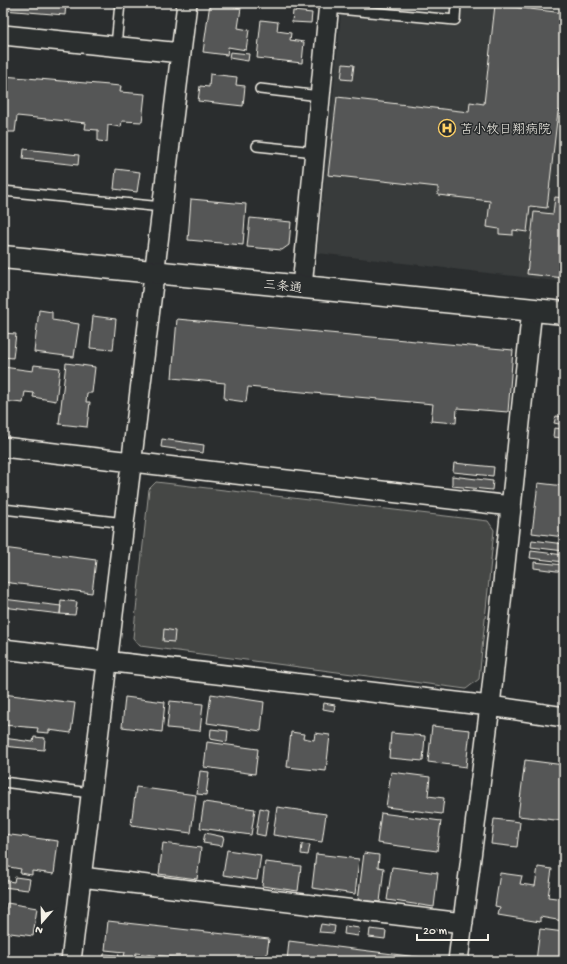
<svg xmlns="http://www.w3.org/2000/svg" width="567" height="964" font-family="'Gochi Hand','Klee One',sans-serif">
  <style>
    .built { fill: #373a3a }
    .green { fill: #444645; stroke: #9c9c96 }
    .building { fill: #555756; stroke: #f4f1e8 }
    .lines { fill: none; stroke-linecap: round; stroke-linejoin: round }
    .service-casing { stroke: #f4f1e8; stroke-width: 12 }
    .minor-casing { stroke: #f4f1e8; stroke-width: 22 }
    .tertiary-casing { stroke: #f4f1e8; stroke-width: 25 }
    .service { stroke: #2a2d2e; stroke-width: 9 }
    .minor { stroke: #2a2d2e; stroke-width: 19 }
    .tertiary { stroke: #2a2d2e; stroke-width: 22 }
    .labels { text-anchor: middle; stroke-width: 3; stroke-linejoin: round; paint-order: stroke }
    .poi-label { font-size: 13px; fill: #f4f1e8; stroke: #2a2d2e; text-anchor: start }
    .street-label { font-size: 13px; fill: #f4f1e8; stroke: #2a2d2e }
  </style>
  <rect width="100%" height="100%" fill="#2a2d2e"/>
  <filter id="ink" filterUnits="userSpaceOnUse"><feTurbulence type="fractalNoise" baseFrequency=".025" numOctaves="2"/><feDisplacementMap in="SourceGraphic" scale="8" xChannelSelector="R" yChannelSelector="G"/><feConvolveMatrix kernelMatrix="1 2 1 2 8 2 1 2 1" color-interpolation-filters="sRGB"/></filter>
  <g filter="url(#ink)">
    <path class="built" d="M 342,3 L 564,3 L 564,282 L 317,253 Z"/>
    <path class="green" d="M 156,482 L 488,521 L 494,530 L 479,679 L 466,689 L 140,646 L 133,638 L 149,489 Z"/>
    <path class="building" d="M 3,3 L 66,3 L 65,15 L 3,10 Z
      M 210,3 L 241,8 L 238,28 L 249,30 L 246,50 L 228,47 L 227,55 L 203,52 Z
      M 495,5 L 564,13 L 564,38 L 559,77 L 564,78 L 564,111 L 558,111 L 547,208 L 530,206 L 527,232 L 513,230 L 513,235 L 499,234 L 499,229 L 487,227 L 490,201 L 438,195 L 438,187 L 328,175 L 337,97 L 469,112 L 470,102 L 484,104 Z
      M 293,11 L 312,13 L 311,23 L 292,22 Z
      M 261,20 L 278,22 L 277,31 L 291,33 L 290,40 L 304,42 L 302,63 L 257,58 Z
      M 230,52 L 249,54 L 248,61 L 229,58 Z
      M 343,64 L 354,65 L 352,80 L 341,79 Z
      M 210,74 L 237,77 L 236,85 L 245,86 L 243,106 L 198,101 L 200,86 L 209,87 Z
      M 3,76 L 121,86 L 120,92 L 145,94 L 142,122 L 122,121 L 121,127 L 108,125 L 107,142 L 98,141 L 98,130 L 85,129 L 86,123 L 17,116 L 15,132 L 6,132 L 7,116 L 3,116 Z
      M 24,149 L 79,155 L 78,165 L 23,159 Z
      M 116,169 L 140,172 L 137,192 L 114,189 Z
      M 555,197 L 564,198 L 564,278 L 527,274 L 534,212 L 553,214 Z
      M 191,199 L 246,204 L 243,245 L 188,240 Z
      M 250,218 L 291,222 L 289,245 L 282,250 L 247,247 Z
      M 39,310 L 52,312 L 52,320 L 79,324 L 74,357 L 34,352 Z
      M 93,316 L 116,319 L 113,350 L 90,348 Z
      M 177,319 L 513,350 L 508,412 L 457,408 L 456,423 L 431,421 L 433,404 L 248,387 L 246,402 L 224,399 L 225,383 L 172,378 Z
      M 3,333 L 16,334 L 13,358 L 3,357 Z
      M 66,363 L 95,367 L 92,393 L 87,393 L 86,402 L 90,402 L 87,427 L 59,424 Z
      M 34,365 L 60,368 L 56,401 L 33,397 L 34,393 L 25,392 L 23,403 L 3,401 L 3,367 L 33,371 Z
      M 556,416 L 564,417 L 564,425 L 554,423 Z
      M 554,428 L 564,429 L 564,438 L 553,437 Z
      M 162,439 L 204,445 L 203,453 L 161,447 Z
      M 454,463 L 494,467 L 493,476 L 453,472 Z
      M 452,476 L 493,481 L 492,490 L 452,486 Z
      M 538,483 L 564,486 L 564,537 L 532,533 Z
      M 532,540 L 564,544 L 564,551 L 531,547 Z
      M 3,548 L 96,560 L 92,593 L 3,582 Z
      M 531,551 L 564,555 L 564,562 L 530,558 Z
      M 534,562 L 564,565 L 564,572 L 534,568 Z
      M 3,599 L 61,606 L 60,614 L 3,607 Z
      M 61,600 L 77,602 L 75,615 L 60,614 Z
      M 164,629 L 175,631 L 174,642 L 163,641 Z
      M 3,694 L 75,703 L 71,733 L 49,730 L 49,733 L 37,732 L 38,728 L 3,725 Z
      M 211,694 L 264,702 L 261,731 L 207,723 Z
      M 125,697 L 165,702 L 162,732 L 122,727 Z
      M 170,701 L 203,704 L 200,731 L 167,728 Z
      M 324,703 L 335,705 L 334,711 L 323,709 Z
      M 432,726 L 470,730 L 466,767 L 428,762 Z
      M 211,729 L 228,731 L 227,742 L 210,739 Z
      M 291,732 L 304,734 L 303,738 L 314,740 L 315,733 L 330,735 L 326,771 L 287,767 Z
      M 391,733 L 425,736 L 423,761 L 389,758 Z
      M 34,737 L 45,738 L 44,750 L 3,746 L 3,738 L 33,742 Z
      M 207,742 L 258,749 L 255,774 L 204,767 Z
      M 525,760 L 564,765 L 564,821 L 518,816 Z
      M 200,771 L 209,772 L 206,795 L 197,794 Z
      M 391,772 L 430,777 L 428,796 L 444,798 L 442,814 L 386,807 Z
      M 136,787 L 196,795 L 191,833 L 131,825 Z
      M 204,802 L 255,809 L 251,835 L 200,828 Z
      M 277,807 L 326,814 L 322,842 L 273,835 Z
      M 260,808 L 269,810 L 265,836 L 256,834 Z
      M 381,813 L 441,821 L 437,851 L 377,843 Z
      M 494,819 L 520,822 L 517,847 L 491,844 Z
      M 205,833 L 224,837 L 222,846 L 203,843 Z
      M 3,834 L 58,841 L 54,874 L 32,871 L 32,875 L 20,873 L 21,869 L 3,866 Z
      M 163,843 L 201,848 L 197,879 L 159,874 Z
      M 302,844 L 310,845 L 308,855 L 301,854 Z
      M 227,850 L 261,855 L 257,880 L 223,875 Z
      M 364,853 L 379,855 L 378,867 L 384,868 L 380,902 L 358,900 Z
      M 316,854 L 359,859 L 355,894 L 312,888 Z
      M 265,862 L 301,866 L 298,891 L 262,886 Z
      M 392,867 L 438,873 L 434,907 L 387,900 Z
      M 538,867 L 552,869 L 548,897 L 564,899 L 563,921 L 540,917 L 540,922 L 498,915 L 500,907 L 495,906 L 500,873 L 522,876 L 520,884 L 535,886 Z
      M 15,877 L 30,879 L 28,890 L 3,887 L 3,880 L 14,882 Z
      M 7,903 L 37,908 L 33,936 L 3,932 Z
      M 108,921 L 269,939 L 266,961 L 180,961 L 180,958 L 136,953 L 135,959 L 124,957 L 125,952 L 105,950 Z
      M 321,924 L 335,926 L 334,933 L 319,932 Z
      M 345,926 L 359,928 L 358,936 L 344,934 Z
      M 370,929 L 386,931 L 385,939 L 369,937 Z
      M 540,929 L 564,932 L 563,943 L 564,943 L 564,961 L 536,961 Z
      M 289,941 L 433,959 L 433,961 L 287,961 Z
      M 104,954 L 119,955 L 118,961 L 103,961 Z"/>
    <g class="lines">
      <g class="service-casing">
        <path id="service" d="M 328,8 L 455,20 L 456,3
          M 116,46 L 120,3
          M 260,89 L 320,96
          M 257,146 L 315,152
          M 3,191 L 162,207
          M 3,509 L 125,523
          M 3,782 L 91,793"/>
      </g>
      <g class="minor-casing">
        <path id="minor" d="M 3,35 L 181,53
          M 302,287 L 329,3
          M 3,447 L 511,506
          M 3,649 L 490,706 L 564,717
          M 81,877 L 463,923
          M 71,961 L 187,3
          M 458,961 L 490,706 L 532,309"/>
      </g>
      <g class="tertiary-casing">
        <path id="tertiary" d="M 3,257 L 564,313"/>
      </g>
      <use href="#service" class="service"/>
      <use href="#minor" class="minor"/>
      <use href="#tertiary" class="tertiary"/>
    </g>
  </g>
  <defs>
    <g id="hospital-ring" transform="scale(0.9)"><circle r="9.5" fill="#2a2d2e" stroke="#ffd166" stroke-width="1.5"/><path d="M-5-5h3v3.5h4V-5h3V5h-3V1.5h-4V5h-3Z" fill="#ffd166"/></g>
  </defs>
  <g fill-rule="evenodd">
    <use href="#hospital-ring" x="447" y="128"/>
  </g>
  <g class="labels">
    <g class="poi-label">
      <text x="460" y="133">苫小牧日翔病院</text>
    </g>
    <g class="street-label">
      <text transform="translate(283 285) rotate(6)" y="5">三条通</text>
    </g>
  </g>
  <rect width="567" height="964" fill="none" stroke="#2a2d2e" stroke-width="16"/>
  <rect x="8" y="8" width="551" height="948" fill="none" stroke="#f4f1e8" stroke-width="1.5" filter="url(#ink)"/>
  <g transform="translate(42 922) rotate(200)" stroke="#2a2d2e" stroke-width="3" paint-order="stroke">
  <path d="M0-3L7 15L0 10L-7 15Z" fill="#f4f1e8"/>
  <text y="-6" font-size="11" font-weight="bold" text-anchor="middle" fill="#f4f1e8">N</text>
  </g>
  <path d="M417 934v6h71v-6" fill="none" stroke="#f4f1e8" stroke-width="2"/>
  <text x="423" y="934" font-size="12" fill="#f4f1e8" stroke="#2a2d2e" stroke-width="3" paint-order="stroke">20 m</text>
</svg>
